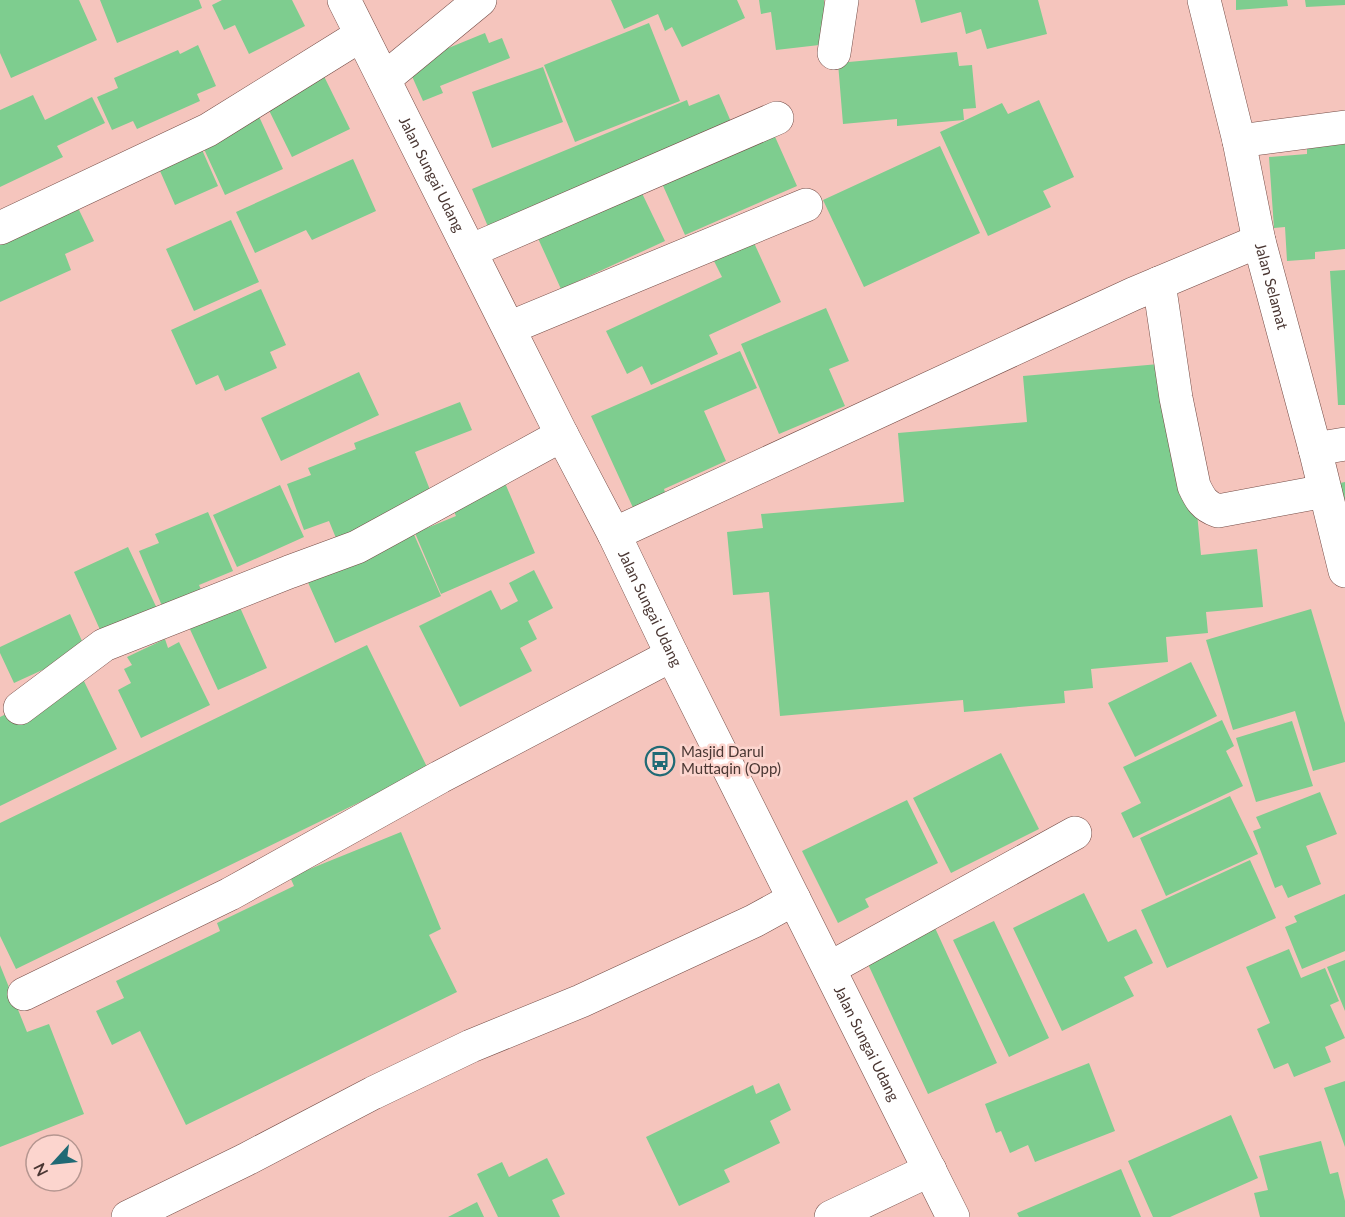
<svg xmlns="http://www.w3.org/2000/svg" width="1345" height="1217" font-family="Lato,sans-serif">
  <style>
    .building { fill: #7ecd8f }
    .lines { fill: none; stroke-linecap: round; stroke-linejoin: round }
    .minor-casing { stroke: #744c46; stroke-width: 34 }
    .minor { stroke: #fff; stroke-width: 33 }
    .labels { text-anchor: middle; stroke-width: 5; stroke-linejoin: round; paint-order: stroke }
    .street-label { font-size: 15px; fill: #4a3733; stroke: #fcd5ce }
    .poi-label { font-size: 15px; fill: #4a3733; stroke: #fcd5ce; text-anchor: start }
  </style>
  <rect width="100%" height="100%" fill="#f5c5bd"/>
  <path class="building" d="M 0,0 L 79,0 L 97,40 L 11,78 L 0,53 Z
    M 100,0 L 199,0 L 202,8 L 117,43 Z
    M 222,0 L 292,0 L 305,26 L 249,54 L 235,25 L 224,30 L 212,5 Z
    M 611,0 L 737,0 L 745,18 L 682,47 L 672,27 L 665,31 L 658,14 L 624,29 Z
    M 759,0 L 824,0 L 828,44 L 776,50 L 771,12 L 761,14 Z
    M 915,0 L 1038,0 L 1047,34 L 987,49 L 981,29 L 966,34 L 961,12 L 921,23 Z
    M 1236,0 L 1287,0 L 1288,6 L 1236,10 Z
    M 1305,0 L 1345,0 L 1345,5 L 1306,7 Z
    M 649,23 L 680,101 L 575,142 L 544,65 Z
    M 485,33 L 489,43 L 502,38 L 510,58 L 440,86 L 443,93 L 423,101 L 407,65 Z
    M 198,45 L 216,86 L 197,94 L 200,101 L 137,129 L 133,121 L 112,130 L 97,97 L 118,88 L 114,78 L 178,50 L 180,54 Z
    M 957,52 L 959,66 L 972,65 L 976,108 L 963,109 L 964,120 L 897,126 L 897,119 L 843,124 L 838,63 Z
    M 315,58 L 350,129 L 292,157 L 257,86 Z
    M 543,67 L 563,122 L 492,148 L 472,92 Z
    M 719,94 L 732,124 L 492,236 L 472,189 L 687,100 L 689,106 Z
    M 33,95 L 45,120 L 92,97 L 105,123 L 57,146 L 63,157 L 0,187 L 0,110 Z
    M 251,99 L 283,169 L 225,195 L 204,149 Z
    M 1039,100 L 1074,177 L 1043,191 L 1051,207 L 988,236 L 940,132 L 1002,103 L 1008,114 Z
    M 192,127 L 218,186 L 175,205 L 149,146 Z
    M 772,130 L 797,186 L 685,235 L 660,179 Z
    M 1345,139 L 1345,249 L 1315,252 L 1315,259 L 1287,261 L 1285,227 L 1274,228 L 1269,157 L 1307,154 L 1307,141 Z
    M 940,146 L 980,233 L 864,287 L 823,200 Z
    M 353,159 L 376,211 L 312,240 L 306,230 L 255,253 L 236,212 Z
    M 66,183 L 94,241 L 65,254 L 71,270 L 0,302 L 0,219 Z
    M 639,187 L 665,241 L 561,289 L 536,234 Z
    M 231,220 L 259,282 L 194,311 L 166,249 Z
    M 750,234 L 781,302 L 709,335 L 718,354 L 651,385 L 642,366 L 627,374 L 606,331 L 722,277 L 710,253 Z
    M 1345,270 L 1345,405 L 1338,405 L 1330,271 Z
    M 261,289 L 286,345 L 270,352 L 277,368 L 225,391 L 218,375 L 196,385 L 171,330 Z
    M 826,308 L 849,361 L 829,369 L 845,406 L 779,434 L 741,344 Z
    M 740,351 L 757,388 L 704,411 L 726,461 L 664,489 L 667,498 L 635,512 L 591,416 Z
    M 1159,364 L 1187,407 L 1201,555 L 1257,549 L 1263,607 L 1206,612 L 1208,633 L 1166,637 L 1168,662 L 1091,669 L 1093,688 L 1064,691 L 1065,703 L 964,712 L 963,700 L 780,716 L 769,592 L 733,595 L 727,532 L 763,528 L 761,514 L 904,502 L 898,433 L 1027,422 L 1023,376 Z
    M 359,372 L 379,415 L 281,461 L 261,418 Z
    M 460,402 L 472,430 L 415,452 L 436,505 L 338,543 L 329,521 L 304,530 L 287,484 L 311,475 L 308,468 L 356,449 L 354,443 Z
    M 1345,482 L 1345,500 L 1344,500 L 1340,483 Z
    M 505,483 L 535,553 L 441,594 L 415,533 L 456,516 L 452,507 Z
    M 280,485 L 304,537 L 237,567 L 213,515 Z
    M 208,512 L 233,571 L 199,585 L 204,596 L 165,613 L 139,551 L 159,543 L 155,534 Z
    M 412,530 L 441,596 L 335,643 L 306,578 Z
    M 128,547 L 161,617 L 106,643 L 74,572 Z
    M 534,570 L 553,608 L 528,621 L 537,639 L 520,648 L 532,671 L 460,707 L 419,626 L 491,590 L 501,610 L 518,601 L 509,583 Z
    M 238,603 L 267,668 L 218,690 L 188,625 Z
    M 1311,609 L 1345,723 L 1345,762 L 1313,771 L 1295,711 L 1233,730 L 1206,640 Z
    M 70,614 L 86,650 L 14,683 L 0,653 L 0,647 Z
    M 165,639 L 168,648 L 179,642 L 210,705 L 141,738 L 118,690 L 131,683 L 124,669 L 132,665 L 127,657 Z
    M 367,645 L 428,769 L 16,969 L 0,936 L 0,823 Z
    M 1191,662 L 1217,716 L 1135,757 L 1108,703 Z
    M 82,677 L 117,749 L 0,806 L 0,717 Z
    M 1222,720 L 1234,746 L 1226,751 L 1243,786 L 1133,838 L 1121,813 L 1141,803 L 1123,767 Z
    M 1292,721 L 1313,786 L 1256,802 L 1236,738 Z
    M 1001,753 L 1039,829 L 951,873 L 913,798 Z
    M 1320,792 L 1337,834 L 1306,846 L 1321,884 L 1288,898 L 1282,885 L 1275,888 L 1253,831 L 1261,828 L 1256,817 Z
    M 1230,796 L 1258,854 L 1166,896 L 1140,838 Z
    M 907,800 L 938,863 L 865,899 L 869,907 L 838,923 L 802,851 Z
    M 401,832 L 441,929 L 429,935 L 457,992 L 186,1125 L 140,1031 L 112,1045 L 96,1011 L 124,998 L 116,981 L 220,931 L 217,923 L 294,886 L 290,877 Z
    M 1250,860 L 1276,918 L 1167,968 L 1141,910 Z
    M 1084,893 L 1108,942 L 1136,929 L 1153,963 L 1124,977 L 1134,996 L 1062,1031 L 1013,928 Z
    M 1345,894 L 1345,951 L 1302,969 L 1285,927 L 1297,922 L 1294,916 Z
    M 930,917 L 997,1063 L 928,1094 L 861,949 Z
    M 994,921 L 1049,1038 L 1009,1057 L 953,940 Z
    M 1289,949 L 1301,978 L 1325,968 L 1339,1001 L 1330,1005 L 1345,1038 L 1325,1047 L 1331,1062 L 1294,1077 L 1288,1063 L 1274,1069 L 1257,1029 L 1270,1023 L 1246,967 Z
    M 1345,960 L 1345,1011 L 1327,967 Z
    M 0,965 L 27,1032 L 49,1024 L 84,1114 L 0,1147 Z
    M 1089,1063 L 1115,1131 L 1035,1162 L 1028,1145 L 1010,1153 L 1001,1131 L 996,1133 L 985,1104 Z
    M 1345,1081 L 1345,1147 L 1324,1088 Z
    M 779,1083 L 791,1110 L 770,1121 L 780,1143 L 724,1170 L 730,1182 L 679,1206 L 646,1137 L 753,1085 L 756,1094 Z
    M 1231,1115 L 1258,1178 L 1170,1217 L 1153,1217 L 1128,1161 Z
    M 1321,1141 L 1330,1174 L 1338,1172 L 1345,1201 L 1345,1217 L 1260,1217 L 1254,1193 L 1268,1190 L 1259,1156 Z
    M 547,1158 L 565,1194 L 552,1200 L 560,1217 L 498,1217 L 477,1174 L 502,1162 L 509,1177 Z
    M 1121,1169 L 1141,1217 L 1019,1217 L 1017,1213 Z
    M 477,1202 L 484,1217 L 448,1217 Z"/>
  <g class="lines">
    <g class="minor-casing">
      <g id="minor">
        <path id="s1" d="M 344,0 L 562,435 L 614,534 L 672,655 L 953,1217"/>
        <path id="s2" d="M 1204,0 L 1239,141 L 1259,241 L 1315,449 L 1345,571"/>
        <path d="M 834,53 L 842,0"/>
        <path d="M 384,79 L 480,0"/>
        <path d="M 1239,141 L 1345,127"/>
        <path d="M 0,228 L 208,130 L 361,35"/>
        <path d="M 470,251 L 777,118"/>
        <path d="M 1159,283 L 1176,398 L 1194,486 C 1200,499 1204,506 1218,511 L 1325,491"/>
        <path d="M 509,328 L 806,205"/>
        <path d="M 1315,449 L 1345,444"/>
        <path d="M 614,534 L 1133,294 L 1259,241"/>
        <path d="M 20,708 L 104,645 L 289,572 L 357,547 L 562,435"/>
        <path d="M 830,968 L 1075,833"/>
        <path d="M 24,994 L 230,894 L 440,777 L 672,655"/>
        <path d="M 128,1217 L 245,1160 L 373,1093 L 471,1046 L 581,1001 L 754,921 L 794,899"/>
        <path d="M 831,1217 L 930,1170"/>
      </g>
    </g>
    <use href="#minor" class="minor"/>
  </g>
  <defs>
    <g id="bus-ring" transform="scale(1.5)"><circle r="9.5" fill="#fcd5ce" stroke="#206a75" stroke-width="1.5"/><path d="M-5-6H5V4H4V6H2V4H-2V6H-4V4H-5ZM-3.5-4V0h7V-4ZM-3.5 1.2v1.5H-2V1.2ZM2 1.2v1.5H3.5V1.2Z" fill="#206a75"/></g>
  </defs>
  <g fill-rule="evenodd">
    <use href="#bus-ring" x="660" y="761"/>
  </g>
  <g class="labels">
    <g class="street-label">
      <text dy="5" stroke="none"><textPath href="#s1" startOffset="195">Jalan Sungai Udang</textPath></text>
      <text dy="5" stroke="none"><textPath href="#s2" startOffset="294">Jalan Selamat</textPath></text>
      <text dy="5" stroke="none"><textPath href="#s1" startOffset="681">Jalan Sungai Udang</textPath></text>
      <text dy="5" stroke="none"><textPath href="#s1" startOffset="1167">Jalan Sungai Udang</textPath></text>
    </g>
    <g class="poi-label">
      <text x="681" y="757">Masjid Darul<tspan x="681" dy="17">Muttaqin (Opp)</tspan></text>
    </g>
  </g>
  <g transform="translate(54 1163) rotate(243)"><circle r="28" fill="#fcd5ce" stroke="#b59690" stroke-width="1.5"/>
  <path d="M0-4.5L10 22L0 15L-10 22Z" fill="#206a75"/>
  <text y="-9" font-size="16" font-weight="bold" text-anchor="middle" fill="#4a3733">N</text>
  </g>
</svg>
